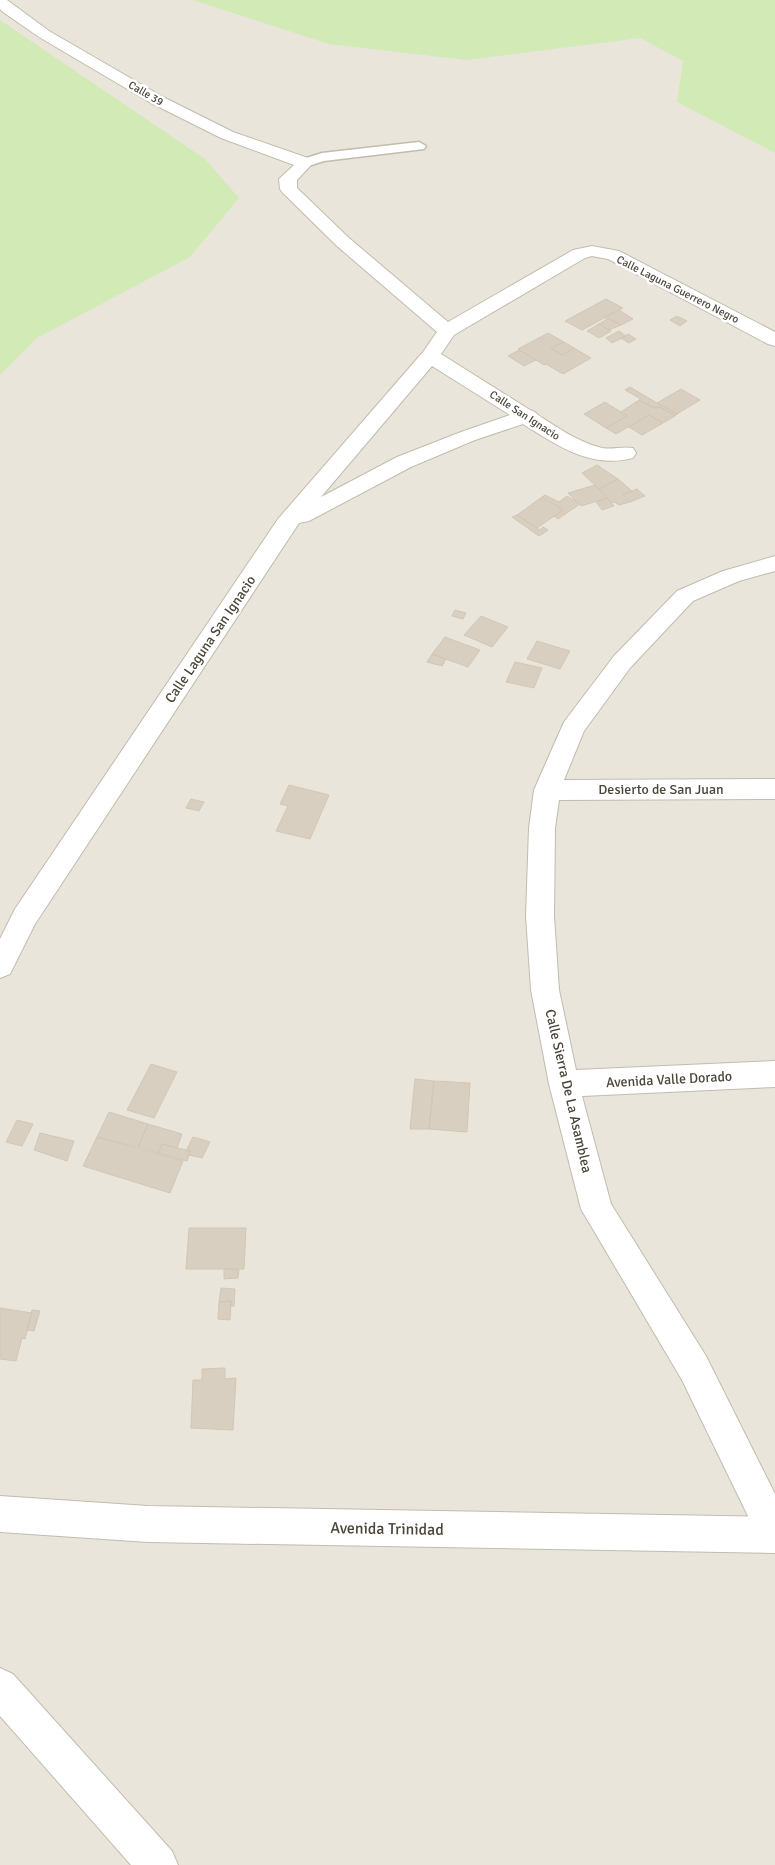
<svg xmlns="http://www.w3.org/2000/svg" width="775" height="1865" font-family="Signika,sans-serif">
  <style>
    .residential { fill: #eae5da }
    .green { fill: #d2eab5 }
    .building { fill: #d8cfc1; stroke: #d3c7b4 }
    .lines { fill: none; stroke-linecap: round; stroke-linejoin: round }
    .service-casing { stroke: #c2bbae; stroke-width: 3 }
    .minor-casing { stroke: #c2bbae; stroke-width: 2 }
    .tertiary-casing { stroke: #c2bbae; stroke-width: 2 }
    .service { fill: #fff; fill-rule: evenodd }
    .minor { fill: #fff; fill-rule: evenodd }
    .tertiary { fill: #fff; fill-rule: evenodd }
    .labels { text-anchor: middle; stroke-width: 5; stroke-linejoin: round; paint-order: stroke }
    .far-street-label { font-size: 11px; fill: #4b4439; stroke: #fff }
    .street-label { font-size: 14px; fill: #4b4439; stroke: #fff }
    .near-street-label { font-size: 16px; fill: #4b4439; stroke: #fff }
  </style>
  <rect width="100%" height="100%" fill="#f6f3ec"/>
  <path class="residential" d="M 0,0 L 775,0 L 775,1865 L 0,1865 Z"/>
  <path class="green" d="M 193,0 L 775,0 L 775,153 L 677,102 L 683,61 L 640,38 L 466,60 L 329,44 Z
    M 0,20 L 205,159 L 239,198 L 190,257 L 37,338 L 0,375 Z"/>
  <path class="building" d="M 606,299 L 623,308 L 582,330 L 565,321 Z
    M 619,310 L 633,319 L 621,325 L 604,317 Z
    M 677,316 L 687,321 L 680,326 L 670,320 Z
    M 607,319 L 611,319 L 621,325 L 609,330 L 599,324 Z
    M 599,324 L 609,330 L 611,331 L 599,338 L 587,331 Z
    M 619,331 L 626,336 L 612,343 L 606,338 Z
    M 548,333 L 564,342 L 551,348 L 562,355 L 574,348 L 591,358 L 563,374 L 546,364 L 544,365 L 518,349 Z
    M 628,334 L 636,339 L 629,343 L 621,338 Z
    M 564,342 L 574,348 L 562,355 L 551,348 Z
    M 519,350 L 536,360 L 524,366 L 508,356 Z
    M 630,387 L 657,403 L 677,414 L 675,416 L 660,407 L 654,408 L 639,400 L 641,399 L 625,390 Z
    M 681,389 L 700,400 L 677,414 L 657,403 Z
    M 639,400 L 654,408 L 660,407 L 675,416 L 663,423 L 649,415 L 616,434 L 606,428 L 627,416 L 621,412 Z
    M 605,402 L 621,412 L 627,416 L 606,428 L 584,414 Z
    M 649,415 L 663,423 L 642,435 L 629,427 Z
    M 597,465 L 618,479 L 599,489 L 582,473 Z
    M 618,479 L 632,491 L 623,495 L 630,502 L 619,505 L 614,502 L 611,503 L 599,489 Z
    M 595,485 L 607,498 L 581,506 L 568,493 Z
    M 637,489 L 645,496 L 630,502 L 623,495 Z
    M 545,495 L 559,502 L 567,496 L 580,504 L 558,519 L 554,516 L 563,510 L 542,497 Z
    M 542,497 L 563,510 L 537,528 L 517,515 Z
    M 607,498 L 614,506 L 602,510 L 596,502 Z
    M 517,515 L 540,530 L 543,527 L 548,530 L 539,536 L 512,517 Z
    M 455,610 L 466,613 L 463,619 L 452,616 Z
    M 481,616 L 508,627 L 492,647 L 464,635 Z
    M 445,637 L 480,650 L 468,667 L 432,654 Z
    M 537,641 L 570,651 L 560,669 L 527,659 Z
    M 432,654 L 446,659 L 442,666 L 427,662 Z
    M 515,662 L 542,668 L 534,688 L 506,682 Z
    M 289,785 L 329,795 L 310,839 L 276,831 L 288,806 L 280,804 Z
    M 191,799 L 204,802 L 199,811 L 186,808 Z
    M 151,1064 L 177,1072 L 154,1118 L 127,1110 Z
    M 415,1079 L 434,1081 L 429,1129 L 410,1129 Z
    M 434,1081 L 470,1083 L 467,1132 L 429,1129 Z
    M 109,1112 L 148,1124 L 138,1147 L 97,1137 Z
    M 17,1120 L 33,1124 L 22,1146 L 6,1142 Z
    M 148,1124 L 182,1134 L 177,1148 L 162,1144 L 158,1153 L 138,1147 Z
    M 40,1133 L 74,1141 L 67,1161 L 34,1150 Z
    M 97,1137 L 183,1161 L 170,1193 L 83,1166 Z
    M 193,1137 L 210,1142 L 202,1158 L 189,1155 L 190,1151 L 186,1151 Z
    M 162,1144 L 190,1151 L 187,1161 L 158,1153 Z
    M 189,1228 L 246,1228 L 244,1269 L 186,1269 Z
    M 224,1269 L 239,1270 L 238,1278 L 224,1279 Z
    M 221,1288 L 235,1289 L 234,1306 L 231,1306 L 231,1301 L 219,1302 Z
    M 231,1301 L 230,1320 L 218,1319 L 219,1302 Z
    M 0,1308 L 32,1313 L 25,1339 L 22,1338 L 16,1361 L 0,1359 Z
    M 32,1310 L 40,1311 L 34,1331 L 27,1330 Z
    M 225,1368 L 225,1379 L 236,1378 L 233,1430 L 191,1428 L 193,1380 L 202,1380 L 202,1369 Z"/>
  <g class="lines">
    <g class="service-casing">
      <path id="service" d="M 419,142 L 426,146 L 424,149 L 324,161 L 305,167 L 298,163 L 300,160 L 322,153 Z"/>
    </g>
    <g class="minor-casing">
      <path id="minor" d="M 0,0 L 7,0 L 49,31 L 163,97 L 233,132 L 311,159 L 313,163 L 297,180 L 297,188 L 349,238 L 448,322 L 573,250 L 592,246 L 619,251 L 775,332 L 775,346 L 768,344 L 608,259 L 592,256 L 585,258 L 454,335 L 441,354 L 530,410 L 535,412 L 538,415 C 558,428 578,442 602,448 C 612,450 623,446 633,448 L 636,453 L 633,458 C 591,469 558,446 523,424 L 475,440 L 411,467 L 309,521 L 299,523 L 35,924 L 10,974 L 0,978 L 0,939 L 15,909 L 278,519 L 423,352 L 437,332 L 337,246 L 283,193 L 280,189 L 279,179 L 294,165 L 221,138 L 151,103 L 39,37 L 3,12 L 0,9 ZM 432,366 L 510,415 L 461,432 L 397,457 L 321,497 Z
        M 775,556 L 775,571 L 739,581 L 693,601 L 630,668 L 584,731 L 564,780 L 775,779 L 775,799 L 559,800 L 555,828 L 554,916 L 559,990 L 576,1070 L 775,1061 L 775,1087 L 582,1096 L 611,1204 L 706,1356 L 775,1494 L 775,1550 L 762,1545 L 682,1380 L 581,1209 L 549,1084 L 531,990 L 526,916 L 529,828 L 534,790 L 564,722 L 614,656 L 677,591 L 723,571 Z
        M 0,1668 L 13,1674 L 172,1851 L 178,1865 L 131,1865 L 0,1716 Z"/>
    </g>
    <g class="tertiary-casing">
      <path id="tertiary" d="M 0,1496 L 148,1506 L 775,1517 L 775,1553 L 148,1542 L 0,1532 Z"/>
    </g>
    <use href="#service" class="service"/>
    <use href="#minor" class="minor"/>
    <use href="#tertiary" class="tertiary"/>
  </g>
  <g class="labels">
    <g class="far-street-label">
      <text transform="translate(146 93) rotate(30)" y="4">Calle 39</text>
      <text transform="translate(678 289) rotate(27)" y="4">Calle Laguna Guerrero Negro</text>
      <text transform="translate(525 415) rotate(33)" y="4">Calle San Ignacio</text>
    </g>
    <g class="street-label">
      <text transform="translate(210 639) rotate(-56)" y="5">Calle Laguna San Ignacio</text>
      <text x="661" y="794">Desierto de San Juan</text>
      <text transform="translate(669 1079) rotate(-3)" y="5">Avenida Valle Dorado</text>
      <text transform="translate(569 1091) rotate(77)" y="5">Calle Sierra De La Asamblea</text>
    </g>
    <g class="near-street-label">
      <text transform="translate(387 1528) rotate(1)" y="6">Avenida Trinidad</text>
    </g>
  </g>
</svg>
